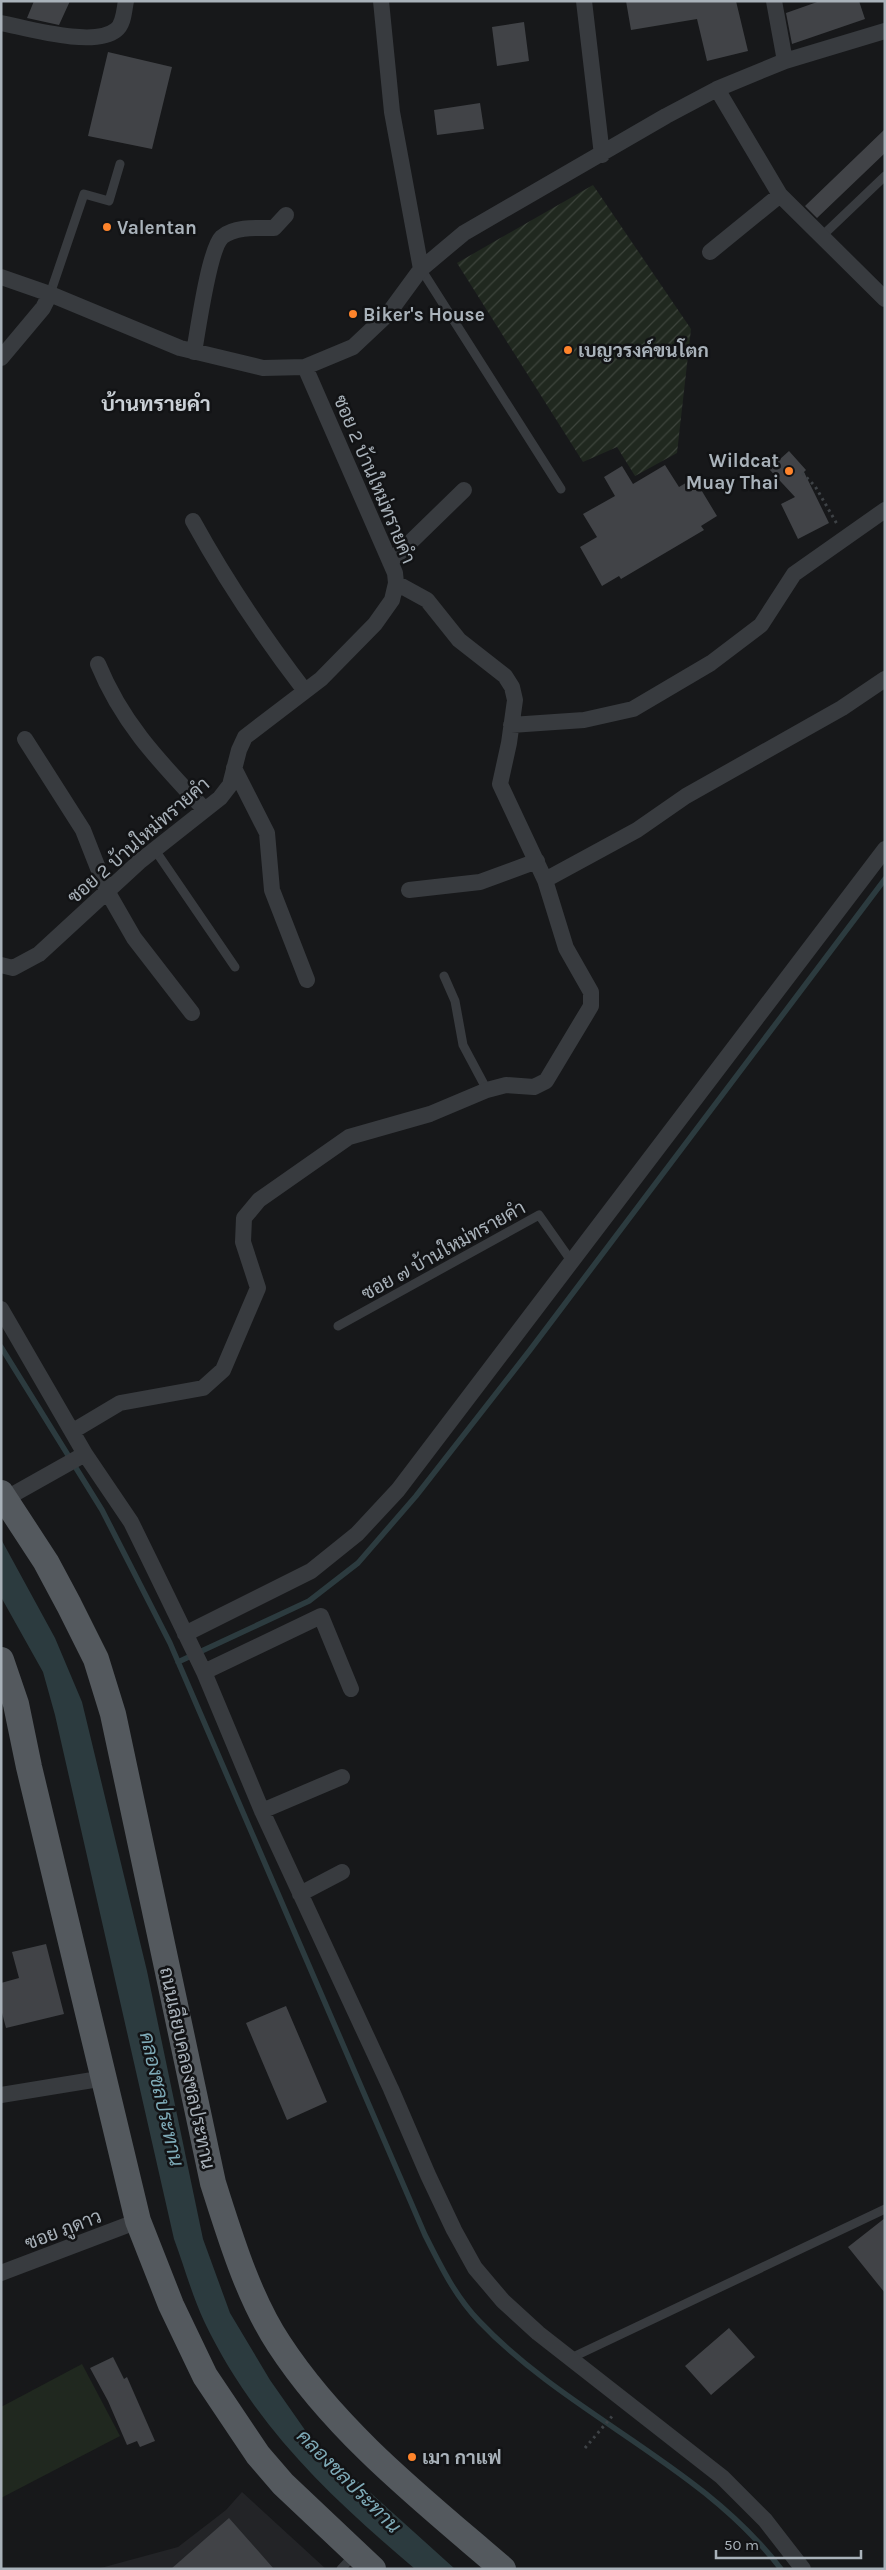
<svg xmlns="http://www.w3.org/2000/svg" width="886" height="2570" font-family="Karla,Sarabun,sans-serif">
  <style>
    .built { fill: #232427 }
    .garden { fill: url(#garden-furrows) }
    .pitch { fill: #20281f }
    .water { fill: #2c3b3f }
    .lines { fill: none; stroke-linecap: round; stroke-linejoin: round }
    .stream { stroke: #2c3b3f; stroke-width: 5.5 }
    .building { fill: #414347 }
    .path { stroke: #3e4246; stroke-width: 3; stroke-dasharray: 2.5 4; stroke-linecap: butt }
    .service { stroke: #383b3f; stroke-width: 9 }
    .minor { stroke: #383b3f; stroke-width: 16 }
    .primary { stroke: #54595e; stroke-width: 26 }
    .poi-dot { fill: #fe842b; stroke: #121315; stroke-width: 2 }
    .labels { text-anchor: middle; stroke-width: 5; stroke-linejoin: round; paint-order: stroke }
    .poi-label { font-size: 19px; font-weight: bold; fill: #a9b2ba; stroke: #121315; text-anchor: start }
    .street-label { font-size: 19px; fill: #a9b2ba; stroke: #121315 }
    .water-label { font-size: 20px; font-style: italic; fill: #7eaab7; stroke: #121315 }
    .quarter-label { font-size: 21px; font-weight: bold; fill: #cad0d6; stroke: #121315 }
  </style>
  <defs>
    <pattern id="garden-furrows" width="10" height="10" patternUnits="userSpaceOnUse" patternTransform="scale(1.25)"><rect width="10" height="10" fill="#20281f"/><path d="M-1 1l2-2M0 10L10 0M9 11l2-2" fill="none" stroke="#3e453d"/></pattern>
  </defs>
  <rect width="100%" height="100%" fill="#17181a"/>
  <path class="built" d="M 242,2492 L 326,2569 L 97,2569 L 178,2547 L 226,2510 Z"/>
  <path class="garden" d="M 593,185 L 691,329 L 677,453 L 635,476 L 617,447 L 583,462 L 457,263 Z"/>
  <path class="pitch" d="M 82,2364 L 120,2436 L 1,2498 L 1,2407 Z"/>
  <path class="water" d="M 1,1539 L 55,1638 L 82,1702 L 147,1971 L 203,2239 L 230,2313 L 270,2380 L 312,2440 L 455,2569 L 415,2569 C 329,2496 253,2424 204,2321 C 192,2295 184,2266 174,2239 L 55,1715 L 43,1672 L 1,1597 Z"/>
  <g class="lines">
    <path class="stream" d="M 1,1347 L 102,1510 L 170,1643 L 425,2235 C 440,2265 455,2296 479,2321 C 569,2416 701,2464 781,2569
      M 178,1662 L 309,1601 L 358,1563 L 416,1496 L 530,1350 L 885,879"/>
  </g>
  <path class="building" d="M 34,1 L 70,1 L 59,25 L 27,18 Z
    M 626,1 L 736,1 L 748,51 L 707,61 L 697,19 L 631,30 Z
    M 820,1 L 859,1 L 865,19 L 792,44 L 786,13 Z
    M 524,22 L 529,61 L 497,66 L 492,27 Z
    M 108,52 L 172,67 L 152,149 L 88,136 Z
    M 480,103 L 484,129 L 437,135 L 434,110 Z
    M 885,129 L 885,153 L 817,218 L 805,206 Z
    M 789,451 L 806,470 L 804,472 L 829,523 L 798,539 L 781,504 L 795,497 L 769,469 Z
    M 665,465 L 679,487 L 694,478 L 717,516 L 701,526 L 704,530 L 621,579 L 619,576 L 602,586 L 580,547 L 597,537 L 583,514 L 615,496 L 604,477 L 622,466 L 633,484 Z
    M 46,1944 L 64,2014 L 6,2028 L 1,2009 L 1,1983 L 19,1978 L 12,1952 Z
    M 286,2006 L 327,2102 L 287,2120 L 246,2023 Z
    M 885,2218 L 885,2293 L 848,2247 Z
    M 729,2328 L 755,2357 L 711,2395 L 685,2366 Z
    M 113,2357 L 124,2379 L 127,2377 L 155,2441 L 140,2447 L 137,2441 L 127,2445 L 108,2401 L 90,2368 Z
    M 229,2518 L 274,2569 L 171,2569 Z"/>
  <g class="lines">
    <path class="path" d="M 802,473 L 815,486 L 837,524
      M 585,2448 L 614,2414"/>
    <path class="service" d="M 821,237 L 885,176
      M 421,269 L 561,489
      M 50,294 L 84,194 L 109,201 L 120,164
      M 155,850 L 235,967
      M 444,976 L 455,1001 L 463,1045 L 487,1090
      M 338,1326 L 539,1215 L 572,1262
      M 571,2358 L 885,2209
      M 341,2569 L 355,2554"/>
    <path class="minor" d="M 381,1 L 392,112 L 421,269
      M 584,1 L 602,155
      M 774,1 L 785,61
      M 1,23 C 27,28 94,48 116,30 C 124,24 124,10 126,1
      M 717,89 L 780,195 L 885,299
      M 710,252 L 780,195
      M 1,277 L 50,294 L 180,348 L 263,368 L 305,367 L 353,347 L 388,314 L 421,269 L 464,233 L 666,116 L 717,89 L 785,61 L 885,31
      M 194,352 C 198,330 209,249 222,237 C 235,226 259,228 274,228 L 286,215
      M 1,358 L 43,308 L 50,294
      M 193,521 C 226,581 263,636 305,691
      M 390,562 L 464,490
      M 98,664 C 123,725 161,763 205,810
      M 511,725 L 584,720 L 633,709 L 711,663 L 761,625 L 794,574 L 885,510
      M 25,739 L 83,830 L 107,891 L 134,938 L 192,1013
      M 234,768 L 267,833 L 272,890 L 307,980
      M 545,880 L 637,830 L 686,796 L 842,708 L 885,679
      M 409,890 L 480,882 L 537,861
      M 1,965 L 13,968 L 39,954 L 139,862 L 220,798 L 230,785 L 239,750 L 245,737 L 321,679 L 375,624 L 392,600 L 396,583 L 395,573 L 305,367
      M 1,1309 L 85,1454 L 131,1522 L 154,1569 L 204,1672 L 262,1811 L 391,2089 L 428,2175 L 454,2230 L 475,2268 L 503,2301 L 538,2333 L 722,2477 L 765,2520 L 803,2569
      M 73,1431 L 120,1403 L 203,1388 L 223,1370 L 258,1288 L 243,1242 L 244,1218 L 259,1200 L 349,1137 L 430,1114 L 487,1090 L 506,1085 L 534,1087 L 546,1081 L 591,1006 L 591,992 L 566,948 L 545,880 L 500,784 L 509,743 L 515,700 L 512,687 L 505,676 L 459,640 L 427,600 L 396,583
      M 5,1499 L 85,1454
      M 185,1634 L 311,1571 L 357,1534 L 398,1490 L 885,849
      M 204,1672 L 321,1616 L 351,1689
      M 262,1811 L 342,1777
      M 300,1894 L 342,1872
      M 1,2095 L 105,2078
      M 1,2273 L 138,2221"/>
    <path class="primary" d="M 1,1493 L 46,1562 L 69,1605 L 96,1659 L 113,1714 L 213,2183 C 230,2236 248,2297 279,2344 C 337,2433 424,2501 503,2569
      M 1,1660 L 16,1704 L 29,1767 L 138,2221 L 171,2305 L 205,2376 L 258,2455 L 283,2484 L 373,2569"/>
  </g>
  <g class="poi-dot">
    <circle cx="107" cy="227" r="5"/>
    <circle cx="353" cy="314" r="5"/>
    <circle cx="568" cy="350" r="5"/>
    <circle cx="789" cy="471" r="5"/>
    <circle cx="412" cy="2457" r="5"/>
  </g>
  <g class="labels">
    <g class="poi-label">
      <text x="117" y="234">Valentan</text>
      <text x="363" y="321">Biker's House</text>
      <text x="578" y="357">เบญวรงค์ขนโตก</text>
      <text x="779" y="467" text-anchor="end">Wildcat<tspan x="779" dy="22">Muay Thai</tspan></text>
      <text x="422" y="2464">เมา กาแฟ</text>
    </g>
    <g class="street-label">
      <text transform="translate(375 479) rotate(67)" y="7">ซอย 2 บ้านใหม่ทรายคำ</text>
      <text transform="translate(138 840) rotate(-41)" y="7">ซอย 2 บ้านใหม่ทรายคำ</text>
      <text transform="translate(443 1250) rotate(-29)" y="7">ซอย ๗ บ้านใหม่ทรายคำ</text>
      <text transform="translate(188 2068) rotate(78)" y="7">ถนนเลียบคลองชลประทาน</text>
      <text transform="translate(63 2229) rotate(-21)" y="7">ซอย ภูดาว</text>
    </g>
    <g class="water-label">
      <text transform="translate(162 2099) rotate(77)" y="7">คลองชลประทาน</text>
      <text transform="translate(349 2481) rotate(45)" y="7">คลองชลประทาน</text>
    </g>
    <g class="quarter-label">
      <text x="156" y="411">บ้านทรายคำ</text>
    </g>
  </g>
  <rect width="886" height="2570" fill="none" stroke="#a9b2ba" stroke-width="5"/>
  <path d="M716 2550v8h145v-8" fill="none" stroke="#a9b2ba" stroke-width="2.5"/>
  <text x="724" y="2550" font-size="15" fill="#a9b2ba" stroke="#121315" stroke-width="4" paint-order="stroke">50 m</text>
</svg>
